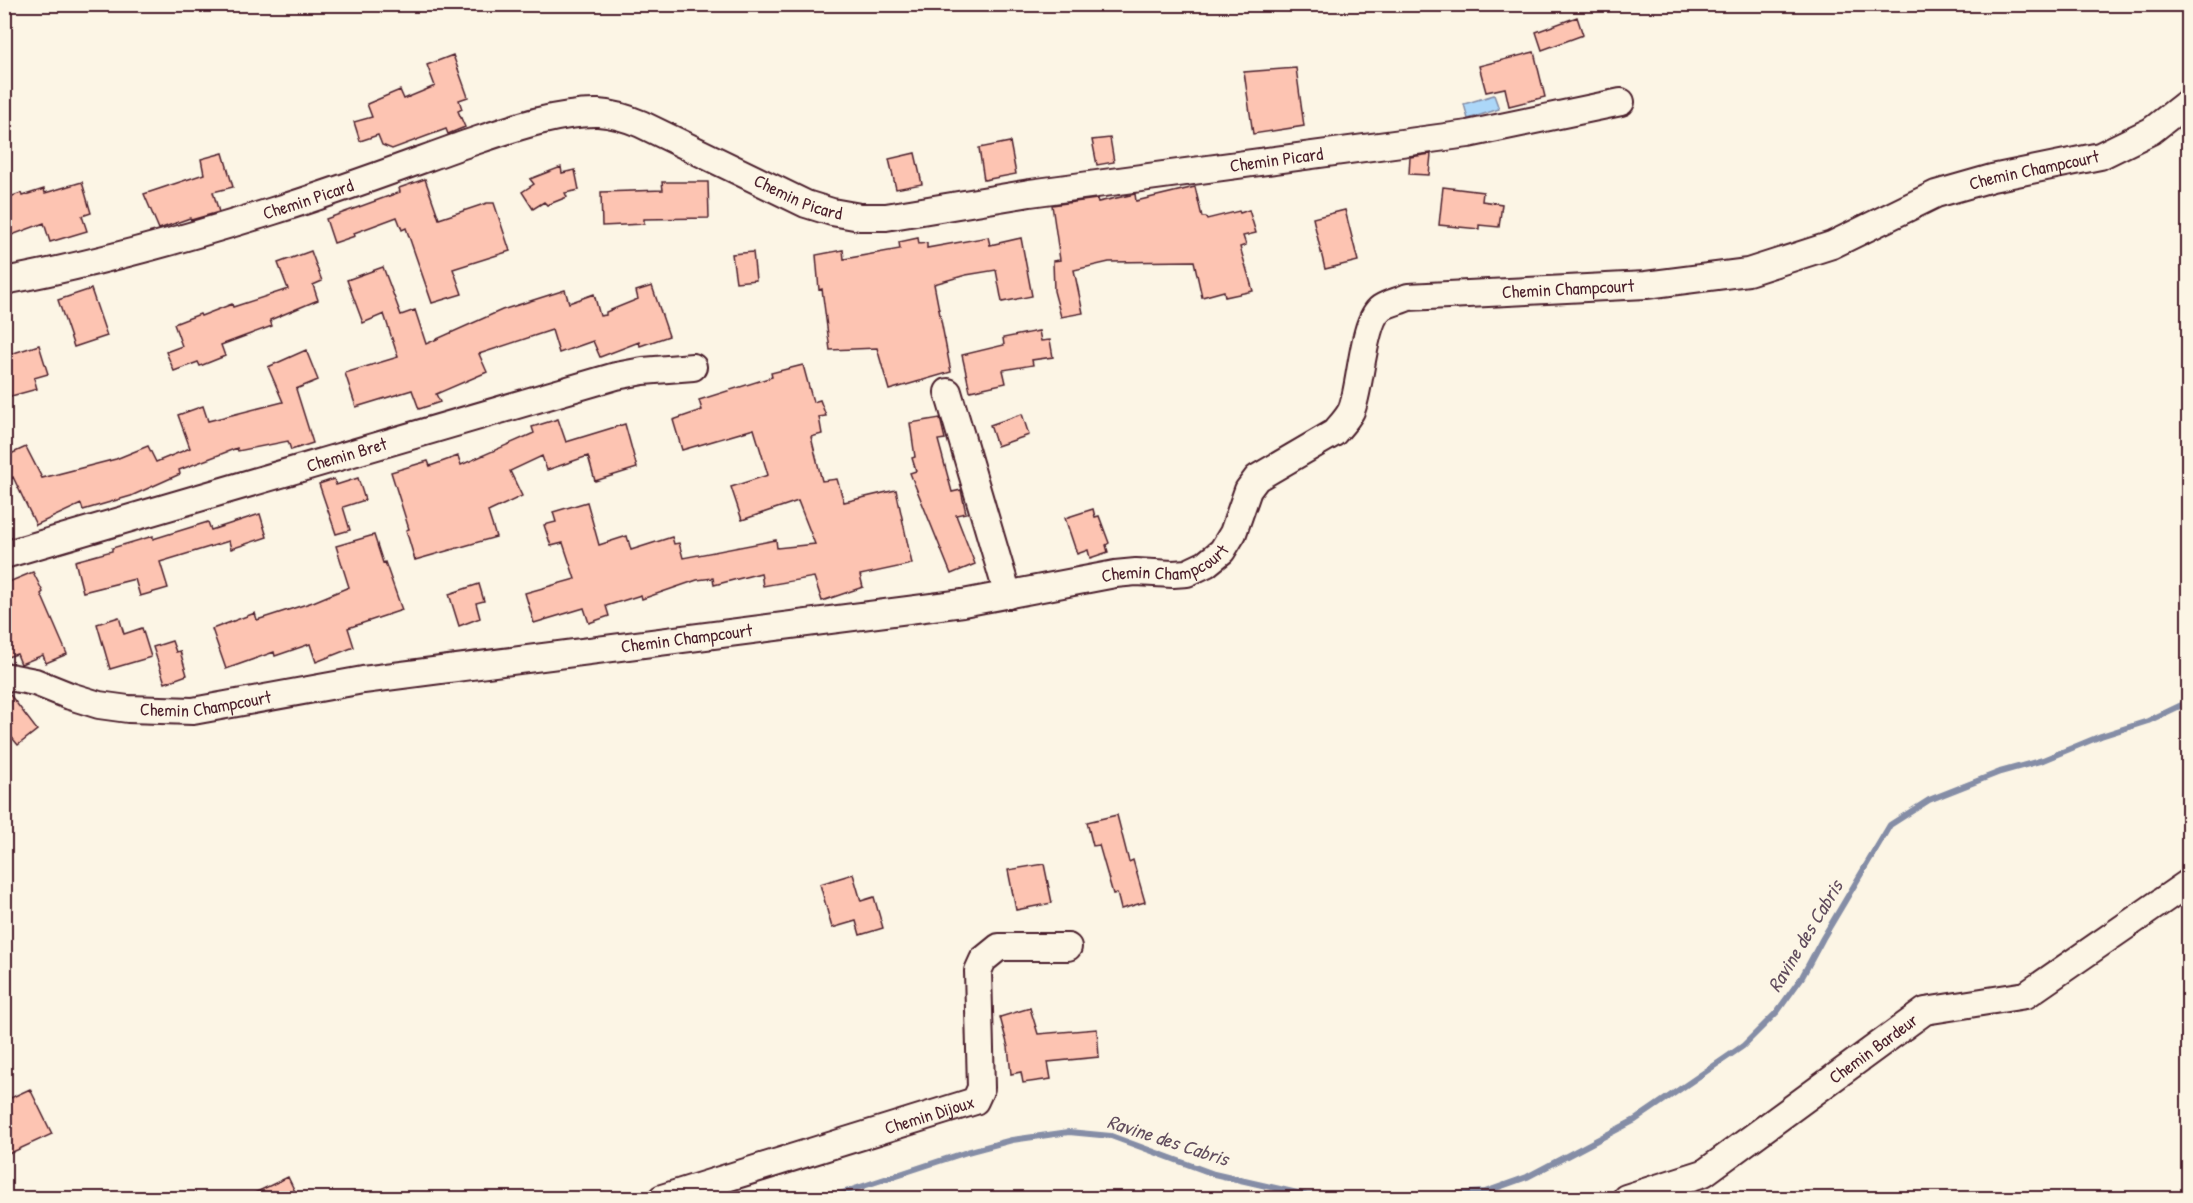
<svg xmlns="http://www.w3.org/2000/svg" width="2193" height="1203" font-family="'Patrick Hand',sans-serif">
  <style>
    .water { fill: #acd7f8; stroke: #858da6; stroke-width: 1.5 }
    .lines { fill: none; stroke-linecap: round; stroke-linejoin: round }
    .stream { stroke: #858da6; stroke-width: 6 }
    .building { fill: #fdc4b2; stroke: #4a1f2b; stroke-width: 1.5 }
    .minor-casing { stroke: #4a1f2b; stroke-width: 30 }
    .minor { stroke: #fcf5e5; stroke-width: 26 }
    .labels { text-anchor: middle; stroke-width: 4.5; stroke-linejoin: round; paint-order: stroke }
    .street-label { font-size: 18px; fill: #4a1f2b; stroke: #fcf5e5 }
    .water-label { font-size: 20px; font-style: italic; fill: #624d5e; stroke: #fcf5e5 }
  </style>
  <rect width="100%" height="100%" fill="#fcf5e5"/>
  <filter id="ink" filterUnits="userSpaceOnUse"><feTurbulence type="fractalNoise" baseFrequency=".0167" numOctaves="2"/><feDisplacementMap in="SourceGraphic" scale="12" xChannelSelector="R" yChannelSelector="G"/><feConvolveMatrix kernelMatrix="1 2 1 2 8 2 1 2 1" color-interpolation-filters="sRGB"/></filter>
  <g filter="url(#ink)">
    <path class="water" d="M 1494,95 L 1499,109 L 1468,119 L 1464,104 Z"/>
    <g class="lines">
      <path class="stream" d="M 827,1198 L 967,1152 L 1012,1140 L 1069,1132 L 1111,1136 L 1214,1174 L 1306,1195 L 1363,1198
        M 1411,1198 L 1485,1192 L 1527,1177 L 1635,1120 L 1743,1046 L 1777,1012 L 1802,977 L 1823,938 L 1890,825 L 1929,800 L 2000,772 L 2043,760 L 2101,736 L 2148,721 L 2188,702"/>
    </g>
    <path class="building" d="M 1577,17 L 1583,35 L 1542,50 L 1536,32 Z
      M 1534,52 L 1545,97 L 1509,106 L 1505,88 L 1486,92 L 1479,66 Z
      M 453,55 L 468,97 L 459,100 L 462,109 L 458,111 L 465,127 L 448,134 L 446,129 L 392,149 L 382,145 L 378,135 L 360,141 L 354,122 L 372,117 L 367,104 L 400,90 L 404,99 L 435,86 L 427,65 Z
      M 1296,68 L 1304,126 L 1253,134 L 1244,72 Z
      M 1110,138 L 1114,162 L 1097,165 L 1092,140 Z
      M 1010,142 L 1016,174 L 984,180 L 979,148 Z
      M 223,153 L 233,187 L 213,192 L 219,212 L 191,220 L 190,218 L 159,229 L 144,194 L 204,174 L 201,159 Z
      M 915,153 L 922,184 L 896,189 L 889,159 Z
      M 1431,154 L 1429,175 L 1409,174 L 1410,157 Z
      M 561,167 L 562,173 L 575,170 L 579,190 L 565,193 L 567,197 L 547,205 L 544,202 L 533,209 L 522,192 L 534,184 L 530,179 Z
      M 425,179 L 439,219 L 487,203 L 494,203 L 510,251 L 453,269 L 462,294 L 432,303 L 406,228 L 402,230 L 397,217 L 354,233 L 355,236 L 334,243 L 326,219 L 400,192 L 399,188 Z
      M 82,182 L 91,213 L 82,216 L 87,231 L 50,242 L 44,223 L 4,238 L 4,199 L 21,193 L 22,196 L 44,189 L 45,193 Z
      M 662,182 L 708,182 L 709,218 L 644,219 L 644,224 L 602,226 L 601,192 L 663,190 Z
      M 1195,187 L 1202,217 L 1206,217 L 1207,219 L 1239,211 L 1240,213 L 1249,210 L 1256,233 L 1243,236 L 1246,245 L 1240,247 L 1253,291 L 1225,297 L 1224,291 L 1202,297 L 1194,261 L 1109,262 L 1074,270 L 1083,313 L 1061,317 L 1054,291 L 1053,261 L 1060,260 L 1052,205 L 1097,199 L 1098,202 L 1135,194 L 1136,201 Z
      M 1443,187 L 1483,192 L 1482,201 L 1502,204 L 1499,227 L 1479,225 L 1479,229 L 1439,225 Z
      M 1345,210 L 1358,261 L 1325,269 L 1313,218 Z
      M 988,237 L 990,245 L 1021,238 L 1032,296 L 1002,302 L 996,270 L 966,275 L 934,284 L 951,372 L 889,390 L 877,348 L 830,350 L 822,289 L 819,290 L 816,255 L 843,250 L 844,259 L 900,249 L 899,242 L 918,238 L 919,244 L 927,243 L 927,248 Z
      M 311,251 L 322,281 L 313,285 L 318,300 L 270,320 L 272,326 L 221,345 L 225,356 L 200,366 L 198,362 L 174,371 L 166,352 L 182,346 L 174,324 L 200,314 L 201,316 L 232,304 L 233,307 L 288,289 L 278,263 Z
      M 753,252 L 756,280 L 736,282 L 732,254 Z
      M 383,267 L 401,315 L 415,310 L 426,344 L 502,310 L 565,290 L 569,303 L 594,294 L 600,316 L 606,315 L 606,312 L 638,299 L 636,291 L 652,286 L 669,336 L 640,346 L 639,342 L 600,357 L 593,341 L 559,353 L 552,330 L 479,354 L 487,372 L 436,394 L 440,402 L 419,409 L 412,390 L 356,407 L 345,373 L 398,357 L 384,314 L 363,323 L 347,280 Z
      M 91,289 L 107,336 L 74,347 L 58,300 Z
      M 1039,331 L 1041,341 L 1050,340 L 1053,357 L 1032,360 L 1033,365 L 1003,370 L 1006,383 L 970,391 L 962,355 L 1004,345 L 1003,338 Z
      M 39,345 L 48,374 L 34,378 L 37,389 L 4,398 L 4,356 Z
      M 306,350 L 318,380 L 296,389 L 313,443 L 291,450 L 288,441 L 238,451 L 237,448 L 179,470 L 180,474 L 131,496 L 83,510 L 81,504 L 36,525 L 13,477 L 4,481 L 4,457 L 26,447 L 42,478 L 116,459 L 148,446 L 156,462 L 190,448 L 178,415 L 203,406 L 208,421 L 283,402 L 268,367 Z
      M 803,365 L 813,402 L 820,400 L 826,416 L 819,417 L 822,434 L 811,437 L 822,481 L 837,479 L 844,502 L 896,490 L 912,564 L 860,575 L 863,587 L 822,601 L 814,577 L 763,586 L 761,573 L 714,585 L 713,578 L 697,580 L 642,599 L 641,595 L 606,606 L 609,616 L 589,623 L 584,608 L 534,623 L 525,593 L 575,579 L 563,543 L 551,546 L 544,525 L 556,522 L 553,512 L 587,502 L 599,545 L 627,536 L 631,550 L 672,537 L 674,544 L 679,543 L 683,558 L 776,540 L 777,548 L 815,544 L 798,501 L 742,520 L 731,487 L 768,475 L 754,429 L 682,450 L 673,420 L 702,410 L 699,400 L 772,377 L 771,373 Z
      M 1022,414 L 1029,435 L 997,446 L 990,425 Z
      M 940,418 L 945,439 L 938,440 L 952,492 L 961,490 L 966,513 L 956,515 L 975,564 L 951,574 L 910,473 L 916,471 L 912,458 L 915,457 L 910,423 Z
      M 558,419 L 566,442 L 625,424 L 637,468 L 595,481 L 588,456 L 547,470 L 542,456 L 510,471 L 522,496 L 488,512 L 496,537 L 415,560 L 406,530 L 409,529 L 391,472 L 428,461 L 430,466 L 458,456 L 461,465 L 534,433 L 532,427 Z
      M 358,478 L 365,500 L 343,507 L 350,530 L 336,534 L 319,484 L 334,479 L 336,485 Z
      M 1093,509 L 1095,517 L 1099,516 L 1109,543 L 1106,545 L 1108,552 L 1090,558 L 1088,550 L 1077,554 L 1065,518 Z
      M 260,514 L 267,537 L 231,549 L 229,541 L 160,562 L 168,588 L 140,596 L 135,579 L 83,592 L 75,561 L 112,551 L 112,548 L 153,536 L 153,539 L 208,522 L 211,530 Z
      M 374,535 L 383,563 L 385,562 L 402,610 L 348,628 L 354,647 L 316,662 L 310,644 L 275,656 L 274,652 L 226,669 L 212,629 L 255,613 L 257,620 L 313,602 L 349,587 L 336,546 Z
      M 33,572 L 43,592 L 41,594 L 67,654 L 46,663 L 43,655 L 21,664 L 17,654 L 4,658 L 4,584 Z
      M 479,584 L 484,601 L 476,603 L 480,618 L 459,626 L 449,594 Z
      M 119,617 L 124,634 L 142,628 L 151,657 L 110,669 L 97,624 Z
      M 172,641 L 176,652 L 180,651 L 187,675 L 165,683 L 153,647 Z
      M 4,691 L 8,692 L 37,730 L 18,745 L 4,728 Z
      M 1117,815 L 1129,862 L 1133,860 L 1145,902 L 1121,909 L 1117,893 L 1113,894 L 1099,845 L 1093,846 L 1087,822 Z
      M 1044,864 L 1052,903 L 1016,910 L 1008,870 Z
      M 853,874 L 861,901 L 874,897 L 883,928 L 860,935 L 856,921 L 832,928 L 820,884 Z
      M 1030,1008 L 1038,1034 L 1097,1029 L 1099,1057 L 1048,1062 L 1051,1079 L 1023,1083 L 1021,1072 L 1011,1074 L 1008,1047 L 1000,1017 Z
      M 30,1089 L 52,1134 L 4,1156 L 4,1101 Z
      M 288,1177 L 298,1198 L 244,1198 Z"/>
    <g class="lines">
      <g class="minor-casing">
        <g id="minor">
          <path id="s1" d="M 4,281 C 96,264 184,239 273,211 C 335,192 396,169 457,147 C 500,133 552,112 598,113 C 614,114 627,118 641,124 L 806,204 L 832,212 L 860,217 L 886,217 L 1030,193 L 1468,134 L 1621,102"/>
          <path d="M 948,392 L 1008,595"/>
          <path id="s2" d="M 4,555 L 616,376 L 643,371 L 693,367"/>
          <path id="s3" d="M 4,676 L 35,682 L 70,696 L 99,705 L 128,709 L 193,711 L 363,680 L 963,603 L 1115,574 L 1136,572 L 1173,574 L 1187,573 L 1206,564 L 1222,551 L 1233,533 L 1248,490 L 1257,478 L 1334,433 C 1340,426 1347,419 1351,411 C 1361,390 1362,321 1381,308 C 1388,303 1400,301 1408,297 L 1646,285 L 1748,272 L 1832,245 L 1936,194 L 1992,178 L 2100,156 L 2151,131 L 2188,102"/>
          <path id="s4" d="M 662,1198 L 975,1101 L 981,1088 L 978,971 L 983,960 L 999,947 L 1068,947"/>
          <path id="s5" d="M 1626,1198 L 1704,1173 L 1925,1011 L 2026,995 L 2188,883"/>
        </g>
      </g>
      <use href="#minor" class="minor"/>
    </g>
  </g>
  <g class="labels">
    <g class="street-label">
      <text dy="6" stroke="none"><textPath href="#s1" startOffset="1323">Chemin Picard</textPath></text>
      <text dy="6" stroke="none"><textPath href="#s3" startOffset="2223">Chemin Champcourt</textPath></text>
      <text dy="6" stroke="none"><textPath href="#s1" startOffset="837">Chemin Picard</textPath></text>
      <text dy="6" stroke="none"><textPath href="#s1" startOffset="315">Chemin Picard</textPath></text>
      <text dy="6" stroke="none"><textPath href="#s3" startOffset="1737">Chemin Champcourt</textPath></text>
      <text dy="6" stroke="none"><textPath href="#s2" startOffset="357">Chemin Bret</textPath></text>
      <text dy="6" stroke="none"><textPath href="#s3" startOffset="1179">Chemin Champcourt</textPath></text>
      <text dy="6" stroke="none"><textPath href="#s3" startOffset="693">Chemin Champcourt</textPath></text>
      <text dy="6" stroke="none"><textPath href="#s3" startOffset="207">Chemin Champcourt</textPath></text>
      <text dy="6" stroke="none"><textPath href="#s5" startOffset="292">Chemin Bardeur</textPath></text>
      <text dy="6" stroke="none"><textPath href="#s4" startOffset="280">Chemin Dijoux</textPath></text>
    </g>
    <g class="water-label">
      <text transform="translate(1805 936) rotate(-59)" y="7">Ravine des Cabris</text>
      <text transform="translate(1168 1140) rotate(18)" y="7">Ravine des Cabris</text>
    </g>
  </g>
  <rect width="2193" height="1203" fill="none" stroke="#fcf5e5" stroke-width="24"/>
  <rect x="12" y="12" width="2169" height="1179" fill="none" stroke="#4a1f2b" stroke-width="2" filter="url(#ink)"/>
</svg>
